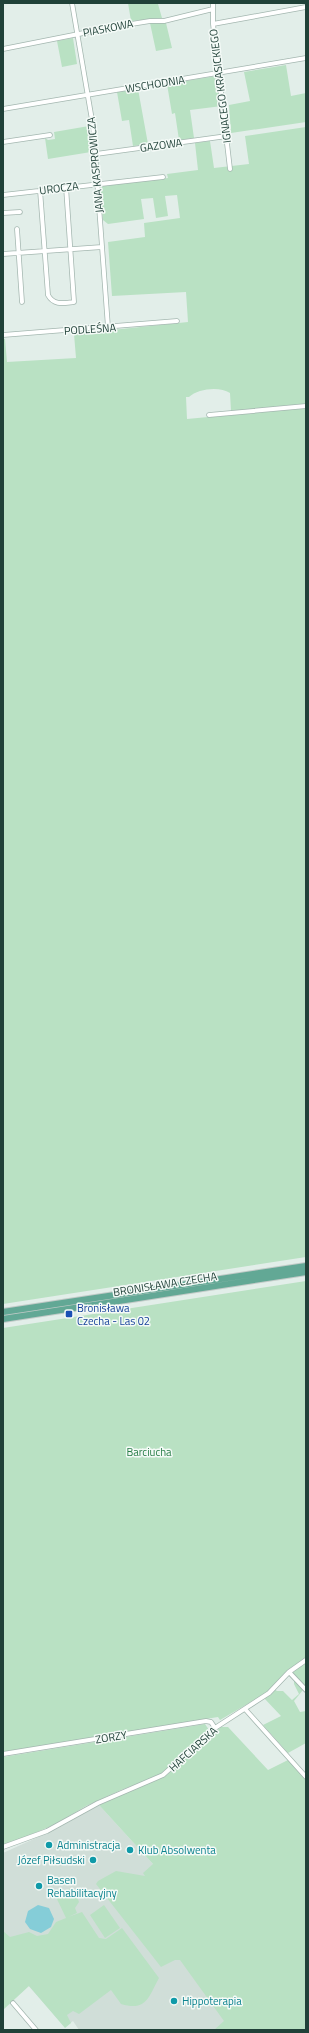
<svg xmlns="http://www.w3.org/2000/svg" width="309" height="2033" font-family="'Titillium Web',sans-serif">
  <style>
    .built { fill: #d0ded8 }
    .green { fill: #b9e1c3 }
    .water { fill: #85cdd8 }
    .lines { fill: none; stroke-linecap: round; stroke-linejoin: round }
    .minor-casing { stroke: #a4b7b0; stroke-width: 5.5 }
    .primary-casing { stroke: #c1cac7; stroke-width: 8 }
    .minor { stroke: #fff; stroke-width: 4 }
    .primary { stroke: #62a895; stroke-width: 6 }
    .transit-dot { fill: #1a4fb4; stroke: #f4faf7; stroke-width: 1.5 }
    .culture-dot { fill: #0f9aa8; stroke: #f4faf7; stroke-width: 1.5 }
    .labels { text-anchor: middle; stroke-width: 3; stroke-linejoin: round; paint-order: stroke }
    .street-label { font-size: 11px; fill: #204138; stroke: #f4faf7 }
    .transit-label { font-size: 11px; fill: #164399; stroke: #f4faf7; text-anchor: start }
    .park-label { font-size: 11px; fill: #267d46; stroke: #f4faf7 }
    .culture-label { font-size: 11px; fill: #0d838f; stroke: #f4faf7; text-anchor: start }
  </style>
  <rect width="100%" height="100%" fill="#e2eee9"/>
  <path class="built" d="M 99,1805 L 153,1864 L 301,2030 L 79,2030 L 73,2021 L 65,2027 L 3,1957 L 3,1853 L 58,1828 Z"/>
  <path class="green" d="M 128,3 L 161,3 L 158,4 L 162,18 L 131,21 Z
    M 150,23 L 166,23 L 172,48 L 156,51 Z
    M 73,38 L 77,64 L 62,67 L 57,41 Z
    M 286,65 L 291,96 L 306,93 L 306,122 L 231,133 L 229,105 L 250,101 L 244,72 Z
    M 216,76 L 222,106 L 190,110 L 194,138 L 179,140 L 175,113 L 172,114 L 167,84 Z
    M 138,89 L 148,144 L 133,146 L 129,120 L 122,121 L 117,92 Z
    M 89,126 L 91,152 L 48,159 L 45,138 L 48,140 L 55,139 L 54,132 Z
    M 306,127 L 306,404 L 231,411 L 230,393 C 219,386 198,389 189,397 L 186,397 L 187,419 L 306,408 L 306,1257 L 3,1304 L 3,339 L 5,339 L 7,362 L 76,358 L 74,334 L 188,322 L 186,292 L 112,296 L 108,242 L 145,237 L 144,223 L 180,218 L 177,195 L 165,196 L 168,216 L 156,218 L 153,198 L 141,199 L 144,219 L 108,224 L 103,220 L 100,189 L 103,186 L 168,178 L 167,174 L 198,170 L 195,143 L 210,141 L 214,168 L 249,164 L 245,136 Z
    M 306,1268 L 306,1270 L 3,1317 L 3,1314 Z
    M 306,1281 L 306,1658 L 288,1671 L 268,1692 L 220,1720 L 218,1717 L 3,1752 L 3,1328 Z
    M 306,1661 L 306,1688 L 291,1671 Z
    M 294,1680 L 303,1690 L 294,1701 L 300,1712 L 306,1711 L 306,1743 L 288,1753 L 263,1725 L 281,1716 L 264,1698 L 274,1689 L 277,1691 L 283,1691 L 292,1700 L 299,1694 L 294,1684 Z
    M 205,1724 L 209,1730 L 163,1774 L 121,1790 L 86,1806 L 54,1825 L 3,1846 L 3,1757 Z
    M 221,1727 L 228,1727 L 268,1770 L 288,1760 L 306,1779 L 306,2030 L 214,2030 L 224,2021 L 180,1960 L 175,1960 L 161,1967 L 96,1884 L 98,1881 L 116,1871 L 145,1876 L 143,1873 L 153,1864 L 99,1805 L 167,1775 Z
    M 70,1889 L 76,1894 L 79,1902 L 75,1908 L 77,1913 L 68,1917 L 82,1912 L 99,1938 L 106,1939 L 122,1928 L 159,1978 C 149,1996 147,2012 121,2004 L 111,1990 L 79,2014 L 73,2011 L 67,2015 L 71,2023 L 65,2028 L 29,1986 L 3,2010 L 3,1931 L 10,1937 L 29,1932 L 37,1936 L 48,1934 L 56,1922 L 66,1918 L 55,1895 Z
    M 104,1905 L 120,1928 L 105,1938 L 90,1915 Z"/>
  <path class="water" d="M 38,1905 L 49,1908 L 54,1919 L 51,1927 L 41,1933 L 30,1929 L 25,1922 L 28,1911 Z"/>
  <g class="lines">
    <g class="minor-casing">
      <path id="minor" d="M 72,3 L 93,126 L 108,327
        M 213,3 L 213,24 L 230,169
        M 213,24 L 306,7
        M 3,49 L 119,26 L 150,21 L 164,21 L 213,9
        M 3,109 L 306,58
        M 3,142 L 50,135
        M 96,154 L 227,136
        M 40,190 L 48,295 C 54,306 64,303 74,302 L 66,187
        M 3,195 L 163,177
        M 3,213 L 20,212
        M 17,229 L 22,302
        M 3,254 L 102,247
        M 3,335 L 177,321
        M 209,415 L 306,406
        M 289,1672 L 306,1690
        M 245,1709 L 306,1777
        M 3,1754 L 206,1721 L 211,1722 L 215,1728
        M 3,1847 L 47,1831 L 98,1803 L 163,1775 L 215,1728 L 269,1693 L 289,1672 L 306,1660
        M 13,2003 L 36,2030"/>
    </g>
    <g class="primary-casing">
      <path id="primary" d="M 3,1312 L 306,1266
        M 3,1319 L 306,1272"/>
    </g>
    <use href="#minor" class="minor"/>
    <use href="#primary" class="primary"/>
  </g>
  <rect class="transit-dot" x="65" y="1310" width="8" height="8" rx="2"/>
  <g class="culture-dot">
    <circle cx="49" cy="1845" r="4"/>
    <circle cx="130" cy="1850" r="4"/>
    <circle cx="93" cy="1860" r="4"/>
    <circle cx="39" cy="1886" r="4"/>
    <circle cx="174" cy="2001" r="4"/>
  </g>
  <g class="labels">
    <g class="street-label">
      <text transform="translate(108 28) rotate(-11)" y="4">PIASKOWA</text>
      <text transform="translate(155 84) rotate(-9)" y="4">WSCHODNIA</text>
      <text transform="translate(220 86) rotate(-97)" y="4">IGNACEGO KRASICKIEGO</text>
      <text transform="translate(161 145) rotate(-8)" y="4">GAZOWA</text>
      <text transform="translate(95 165) rotate(-95)" y="4">JANA KASPROWICZA</text>
      <text transform="translate(59 188) rotate(-7)" y="4">UROCZA</text>
      <text transform="translate(90 329) rotate(-4)" y="4">PODLEŚNA</text>
      <text transform="translate(165 1284) rotate(-9)" y="4">BRONISŁAWA CZECHA</text>
      <text transform="translate(111 1737) rotate(-9)" y="4">ZORZY</text>
      <text transform="translate(193 1749) rotate(-42)" y="4">HAFCIARSKA</text>
    </g>
    <g class="transit-label">
      <text x="77" y="1312">Bronisława<tspan x="77" dy="13">Czecha - Las 02</tspan></text>
    </g>
    <g class="park-label">
      <text x="149" y="1456">Barciucha</text>
    </g>
    <g class="culture-label">
      <text x="57" y="1849">Administracja</text>
      <text x="138" y="1854">Klub Absolwenta</text>
      <text x="85" y="1864" text-anchor="end">Józef Piłsudski</text>
      <text x="47" y="1884">Basen<tspan x="47" dy="13">Rehabilitacyjny</tspan></text>
      <text x="182" y="2005">Hippoterapia</text>
    </g>
  </g>
  <rect width="309" height="2033" fill="none" stroke="#204138" stroke-width="8"/>
</svg>
